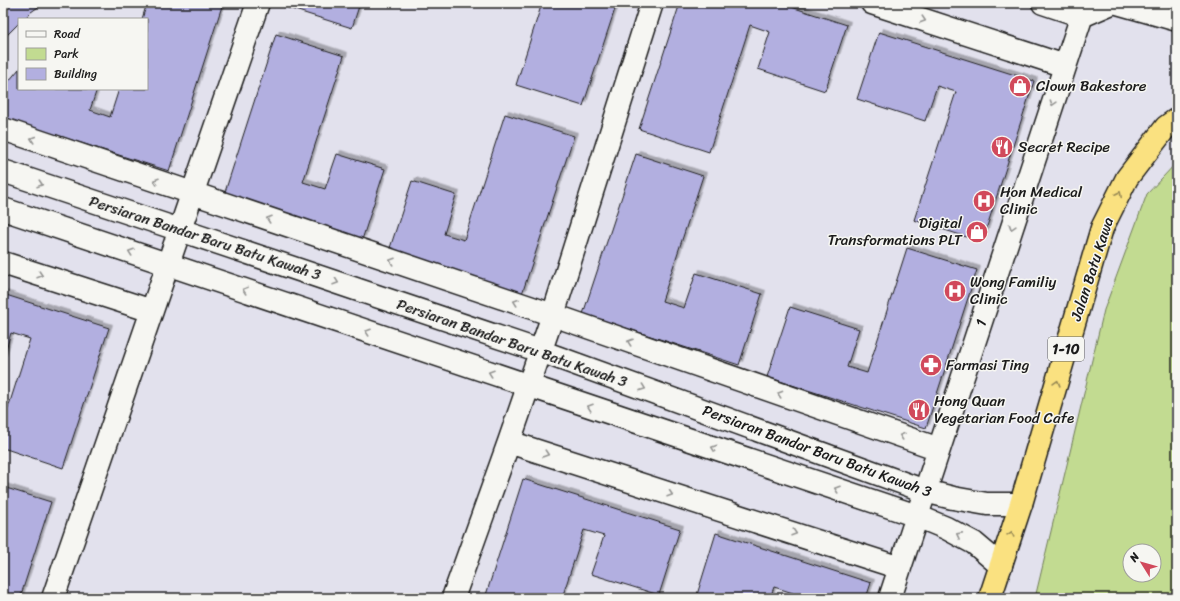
<svg xmlns="http://www.w3.org/2000/svg" width="1180" height="601" font-family="Sriracha,sans-serif">
  <style>
    .green { fill: #c2db91; stroke: #6f7c56; fill-rule: evenodd }
    .building { fill: #b2afe0; stroke: #1c1c1c; filter: url(#shadow) }
    .lines { fill: none; stroke-linecap: round; stroke-linejoin: round }
    .minor-casing { stroke: #1c1c1c; stroke-width: 25 }
    .highway-casing { stroke: #1c1c1c; stroke-width: 25 }
    .minor { stroke: #f6f6f2; stroke-width: 22 }
    .highway { stroke: #fae180; stroke-width: 22 }
    .oneway { stroke: #949492 }
    .oneway2 { stroke: #968853 }
    .labels { text-anchor: middle; stroke-width: 3; stroke-linejoin: round; paint-order: stroke }
    .shield { fill: #f6f6f2; stroke: #5d5d5c; stroke-width: 1 }
    .shield-label { font-size: 14px; font-weight: bold; fill: #1c1c1c }
    .poi-label { font-size: 15px; fill: #1c1c1c; stroke: #f6f6f2; text-anchor: start }
    .street-label { font-size: 15px; fill: #1c1c1c; stroke: #f6f6f2 }
  </style>
  <defs>
    <filter id="shadow"><feDropShadow dx="3.5" dy="-3.5" stdDeviation="0" flood-color="#0004"/></filter>
  </defs>
  <rect width="100%" height="100%" fill="#e2e1ed"/>
  <filter id="ink" filterUnits="userSpaceOnUse"><feTurbulence type="fractalNoise" baseFrequency=".025" numOctaves="2"/><feDisplacementMap in="SourceGraphic" scale="8" xChannelSelector="R" yChannelSelector="G"/><feConvolveMatrix kernelMatrix="1 2 1 2 8 2 1 2 1" color-interpolation-filters="sRGB"/></filter>
  <g filter="url(#ink)">
    <path class="green" d="M 1177,162 L 1177,598 L 1035,598 L 1104,310 L 1147,194 ZM 1130,551 L 1154,551 L 1154,575 L 1130,575 Z"/>
    <path class="building" d="M 3,3 L 44,3 L 31,12 L 24,19 L 19,19 L 19,23 L 3,39 Z
      M 147,3 L 223,3 L 169,171 L 3,118 L 3,88 L 19,69 L 19,89 L 97,89 L 90,110 L 110,117 L 119,89 L 147,89 L 147,19 L 142,19 Z
      M 283,3 L 360,3 L 352,28 L 282,6 Z
      M 542,3 L 617,3 L 583,106 L 516,85 Z
      M 680,3 L 779,3 L 847,25 L 825,91 L 758,69 L 770,32 L 750,25 L 709,152 L 639,129 Z
      M 879,32 L 1034,81 L 982,242 L 914,220 L 956,92 L 937,86 L 925,121 L 857,99 Z
      M 276,34 L 344,56 L 303,182 L 325,189 L 337,154 L 385,169 L 362,240 L 224,195 Z
      M 505,114 L 574,136 L 522,294 L 389,251 L 412,181 L 456,195 L 444,234 L 464,240 Z
      M 636,154 L 703,176 L 662,301 L 684,308 L 696,273 L 762,294 L 739,365 L 583,314 Z
      M 907,248 L 977,270 L 926,428 L 767,377 L 790,307 L 859,329 L 847,367 L 867,373 Z
      M 3,294 L 109,328 L 63,468 L 3,448 L 3,424 L 30,339 L 11,333 L 3,359 Z
      M 523,479 L 680,529 L 659,595 L 591,574 L 604,536 L 584,530 L 562,598 L 485,598 Z
      M 3,487 L 51,502 L 20,598 L 3,598 Z
      M 716,533 L 871,583 L 866,598 L 791,598 L 793,593 L 774,587 L 770,598 L 696,598 Z"/>
    <g class="lines">
      <g class="minor-casing">
        <path id="minor" d="M 872,3 L 1065,66
          M 1043,3 L 1082,16 L 1112,3
          M 1117,3 L 1177,20
          M 3,129 L 553,315 L 939,449
          M 3,171 L 180,230 L 540,351 L 925,491 L 953,498 L 987,504 L 1021,504
          M 3,209 L 917,516 L 946,528 L 974,543 L 1001,566
          M 3,263 L 152,311
          M 509,442 L 900,568
          M 53,598 L 258,3
          M 453,598 L 509,442 L 553,315 L 652,3
          M 890,598 L 1086,3"/>
      </g>
      <g class="highway-casing">
        <path id="highway" d="M 990,598 L 1021,504 L 1102,228 L 1127,178 L 1166,127 L 1177,119"/>
      </g>
      <use href="#minor" class="minor"/>
      <use href="#highway" class="highway"/>
    </g>
    <defs><path id="oneway-chevron" d="M-2-3.5L2.5 0L-2 3.5" fill="none" stroke-width="1.6" stroke-linecap="round" stroke-linejoin="round"/></defs>
    <g class="oneway">
      <use href="#oneway-chevron" transform="translate(923 20) rotate(18)"/>
      <use href="#oneway-chevron" transform="translate(1053 103) rotate(108)"/>
      <use href="#oneway-chevron" transform="translate(33 139) rotate(-161)"/>
      <use href="#oneway-chevron" transform="translate(156 181) rotate(-161)"/>
      <use href="#oneway-chevron" transform="translate(40 184) rotate(18)"/>
      <use href="#oneway-chevron" transform="translate(269 219) rotate(-161)"/>
      <use href="#oneway-chevron" transform="translate(1012 227) rotate(108)"/>
      <use href="#oneway-chevron" transform="translate(131 252) rotate(-161)"/>
      <use href="#oneway-chevron" transform="translate(392 261) rotate(-161)"/>
      <use href="#oneway-chevron" transform="translate(40 275) rotate(18)"/>
      <use href="#oneway-chevron" transform="translate(336 282) rotate(19)"/>
      <use href="#oneway-chevron" transform="translate(245 290) rotate(-161)"/>
      <use href="#oneway-chevron" transform="translate(516 302) rotate(-161)"/>
      <use href="#oneway-chevron" transform="translate(368 332) rotate(-161)"/>
      <use href="#oneway-chevron" transform="translate(630 342) rotate(-161)"/>
      <use href="#oneway-chevron" transform="translate(491 373) rotate(-161)"/>
      <use href="#oneway-chevron" transform="translate(643 388) rotate(20)"/>
      <use href="#oneway-chevron" transform="translate(780 394) rotate(-161)"/>
      <use href="#oneway-chevron" transform="translate(590 407) rotate(-161)"/>
      <use href="#oneway-chevron" transform="translate(902 436) rotate(-161)"/>
      <use href="#oneway-chevron" transform="translate(714 448) rotate(-161)"/>
      <use href="#oneway-chevron" transform="translate(546 454) rotate(18)"/>
      <use href="#oneway-chevron" transform="translate(837 489) rotate(-161)"/>
      <use href="#oneway-chevron" transform="translate(670 494) rotate(18)"/>
      <use href="#oneway-chevron" transform="translate(794 533) rotate(18)"/>
      <use href="#oneway-chevron" transform="translate(959 535) rotate(-152)"/>
    </g>
    <g class="oneway2">
      <use href="#oneway-chevron" transform="translate(1119 194) rotate(-63)"/>
      <use href="#oneway-chevron" transform="translate(1057 383) rotate(-74)"/>
      <use href="#oneway-chevron" transform="translate(1011 534) rotate(-72)"/>
    </g>
  </g>
  <defs>
    <g id="shop-disc" transform="scale(1.15)"><circle r="9.5" fill="#d1495b" stroke="#f6f6f2"/><path d="M-5-2.5h2.3a2.7 3.5 0 0 1 5.4 0H5L5.5 6h-11ZM-1.5-2.5h3a1.5 2.3 0 0 0-3 0Z" fill="#fff"/></g>
    <g id="restaurant-disc" transform="scale(1.15)"><circle r="9.5" fill="#d1495b" stroke="#f6f6f2"/><path d="M-5-6h1v4h1v-4h1v4h1v-4h1v5L-1.5 .5V6h-2V.5L-5-1ZM5-6V6H3V1.5H1.5Q1.5-4 5-6Z" fill="#fff"/></g>
    <g id="hospital-disc" transform="scale(1.15)"><circle r="9.5" fill="#d1495b" stroke="#f6f6f2"/><path d="M-5-5h3v3.5h4V-5h3V5h-3V1.5h-4V5h-3Z" fill="#fff"/></g>
    <g id="pharmacy-disc" transform="scale(1.15)"><circle r="9.5" fill="#d1495b" stroke="#f6f6f2"/><path d="M-2-6h4v4h4v4h-4v4h-4v-4h-4v-4h4Z" fill="#fff"/></g>
  </defs>
  <g fill-rule="evenodd">
    <use href="#shop-disc" x="1020" y="86"/>
    <use href="#restaurant-disc" x="1002" y="147"/>
    <use href="#hospital-disc" x="984" y="201"/>
    <use href="#shop-disc" x="977" y="232"/>
    <use href="#hospital-disc" x="955" y="291"/>
    <use href="#pharmacy-disc" x="931" y="365"/>
    <use href="#restaurant-disc" x="919" y="410"/>
  </g>
  <g class="labels">
    <rect class="shield" x="1048" y="337" width="36" height="24" rx="3"/>
    <g class="shield-label">
      <text x="1066" y="354">1-10</text>
    </g>
    <g class="poi-label">
      <text x="1036" y="91">Clown Bakestore</text>
      <text x="1018" y="152">Secret Recipe</text>
      <text x="1000" y="197">Hon Medical<tspan x="1000" dy="17">Clinic</tspan></text>
      <text x="962" y="228" text-anchor="end">Digital<tspan x="962" dy="17">Transformations PLT</tspan></text>
      <text x="970" y="287">Wong Familiy<tspan x="970" dy="17">Clinic</tspan></text>
      <text x="946" y="370">Farmasi Ting</text>
      <text x="934" y="406">Hong Quan<tspan x="934" dy="17">Vegetarian Food Cafe</tspan></text>
    </g>
    <g class="street-label">
      <text transform="translate(205 238) rotate(18)" y="5">Persiaran Bandar Baru Batu Kawah 3</text>
      <text transform="translate(1092 269) rotate(-72)" y="5">Jalan Batu Kawa</text>
      <text transform="translate(981 323) rotate(-72)" y="5">1</text>
      <text transform="translate(512 343) rotate(19)" y="5">Persiaran Bandar Baru Batu Kawah 3</text>
      <text transform="translate(817 451) rotate(20)" y="5">Persiaran Bandar Baru Batu Kawah 3</text>
    </g>
  </g>
  <rect width="1180" height="601" fill="none" stroke="#f6f6f2" stroke-width="16"/>
  <rect x="8" y="8" width="1164" height="585" fill="none" stroke="#1c1c1c" stroke-width="1.5" filter="url(#ink)"/>
  <rect x="18" y="18" width="130" height="72" fill="#f6f6f2" stroke="#9f9f9c"/>
  <rect x="26" y="31" width="20" height="6" fill="#f6f6f2" stroke="#9f9f9c"/>
  <text x="54" y="38" font-size="12" fill="#1c1c1c">Road</text>
  <rect x="26" y="48" width="20" height="12" fill="#c2db91" stroke="#9f9f9c"/>
  <text x="54" y="58" font-size="12" fill="#1c1c1c">Park</text>
  <rect x="26" y="68" width="20" height="12" fill="#b2afe0" stroke="#9f9f9c"/>
  <text x="54" y="78" font-size="12" fill="#1c1c1c">Building</text>
  <g transform="translate(1142 563) rotate(307)"><circle r="19" fill="#f6f6f2" stroke="#9f9f9c"/>
  <path d="M0-3L7 15L0 10L-7 15Z" fill="#d1495b"/>
  <text y="-6" font-size="11" font-weight="bold" text-anchor="middle" fill="#1c1c1c">N</text>
  </g>
</svg>
